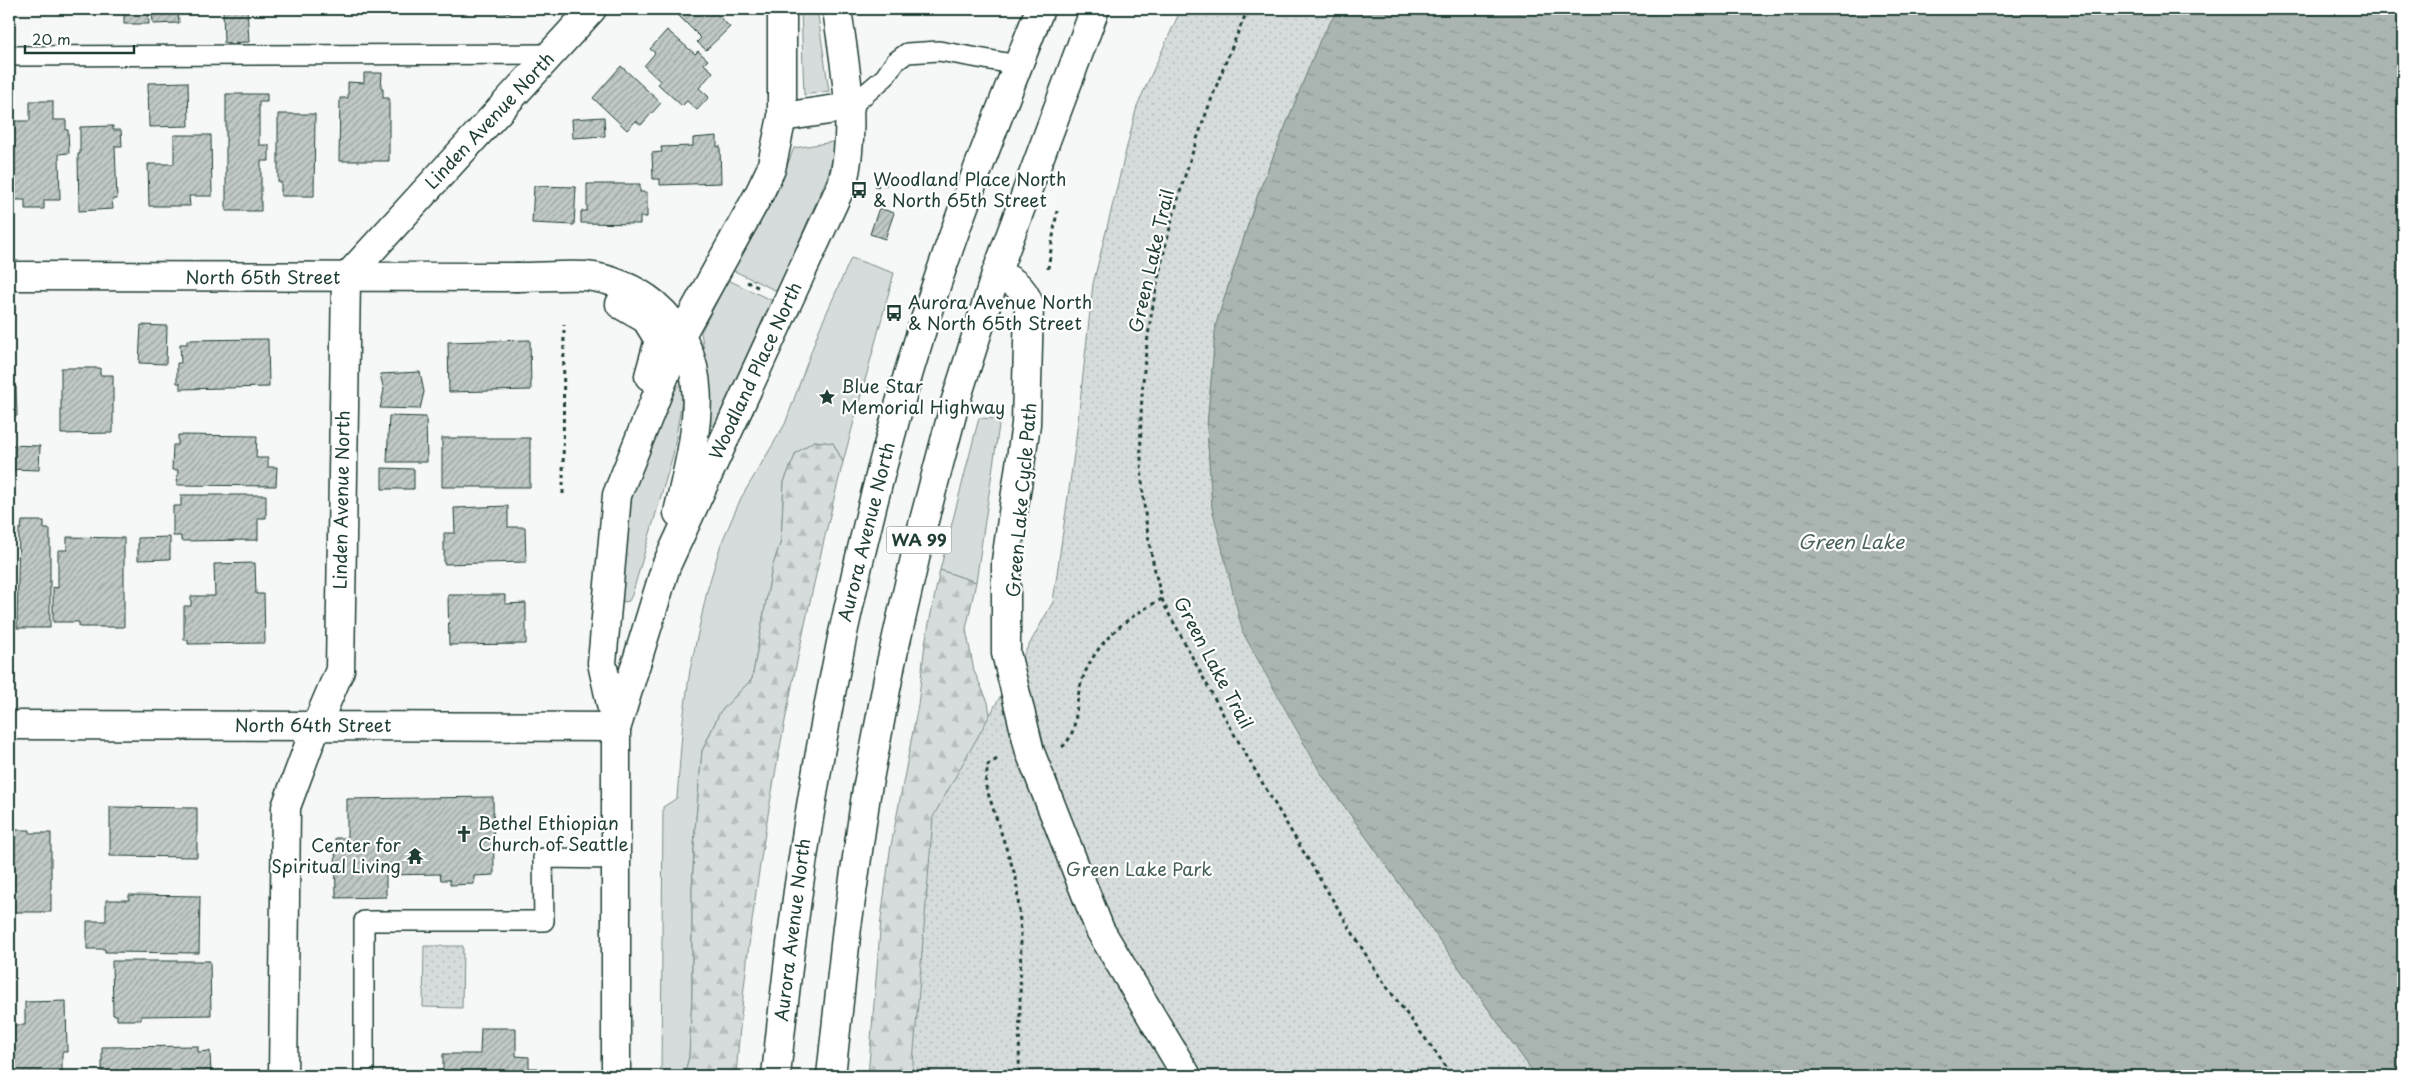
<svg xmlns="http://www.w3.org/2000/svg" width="2412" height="1085" font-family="'Playpen Sans',sans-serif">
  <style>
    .grass { fill: #d6dcdb; stroke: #7a8c88 }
    .forest { fill: url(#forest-firs); stroke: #7a8c88 }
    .park { fill: url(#park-dots); stroke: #7a8c88 }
    .water { fill: url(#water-ripples); stroke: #72857f }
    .building { fill: url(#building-hatch); stroke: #1f3d34 }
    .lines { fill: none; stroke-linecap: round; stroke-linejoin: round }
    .service-casing { stroke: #1f3d34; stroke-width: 22 }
    .minor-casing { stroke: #1f3d34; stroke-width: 31 }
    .tertiary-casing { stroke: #1f3d34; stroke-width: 31 }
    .secondary-casing { stroke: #1f3d34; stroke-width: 31 }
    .trunk-casing { stroke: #1f3d34; stroke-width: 31 }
    .path { stroke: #1f3d34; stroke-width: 3; stroke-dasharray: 4 4; stroke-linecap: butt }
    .service { stroke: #fff; stroke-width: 19 }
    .minor { stroke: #fff; stroke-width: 28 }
    .tertiary { stroke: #fff; stroke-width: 28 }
    .secondary { stroke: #fff; stroke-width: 28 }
    .trunk { stroke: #fff; stroke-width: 28 }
    .labels { text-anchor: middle; stroke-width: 4.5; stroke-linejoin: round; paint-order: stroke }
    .shield { fill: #fff; stroke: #627771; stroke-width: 1 }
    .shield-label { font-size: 16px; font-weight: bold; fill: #1f3d34 }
    .street-label { font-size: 18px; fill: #1f3d34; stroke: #fff }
    .poi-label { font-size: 18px; fill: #1f3d34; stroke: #fff; text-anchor: start }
    .park-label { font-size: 18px; fill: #445d55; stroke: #fff }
    .water-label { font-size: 19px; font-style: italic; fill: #49615a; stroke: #fff }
  </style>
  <defs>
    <pattern id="forest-firs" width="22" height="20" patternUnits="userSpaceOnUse" patternTransform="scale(1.25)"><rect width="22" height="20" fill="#d6dcdb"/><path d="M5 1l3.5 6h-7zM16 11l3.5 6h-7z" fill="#b7bebd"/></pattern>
    <pattern id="park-dots" width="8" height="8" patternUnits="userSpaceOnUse" patternTransform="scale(1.25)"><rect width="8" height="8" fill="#d6dcdb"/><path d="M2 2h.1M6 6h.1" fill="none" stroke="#b7bebd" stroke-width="1.8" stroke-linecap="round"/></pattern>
    <pattern id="water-ripples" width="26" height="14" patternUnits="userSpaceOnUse" patternTransform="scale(1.25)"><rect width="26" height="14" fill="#aab5b1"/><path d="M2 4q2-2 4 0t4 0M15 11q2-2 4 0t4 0" fill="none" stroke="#8a9491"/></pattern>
    <pattern id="building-hatch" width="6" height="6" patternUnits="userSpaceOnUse" patternTransform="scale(1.25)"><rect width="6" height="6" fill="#c0c9c6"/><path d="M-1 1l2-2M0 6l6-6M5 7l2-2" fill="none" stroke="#9ba4a2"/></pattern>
  </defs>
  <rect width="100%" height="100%" fill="#f6f7f7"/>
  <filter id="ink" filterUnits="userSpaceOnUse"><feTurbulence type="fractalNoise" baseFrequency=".02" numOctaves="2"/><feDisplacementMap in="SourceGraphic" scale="10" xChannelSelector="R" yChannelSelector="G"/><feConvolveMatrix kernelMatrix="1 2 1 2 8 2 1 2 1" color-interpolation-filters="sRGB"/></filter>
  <g filter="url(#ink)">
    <path class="grass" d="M 801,9 L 817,9 L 829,91 L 804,95 Z
      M 833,142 L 836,147 L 827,178 L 777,291 L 732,270 L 776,194 L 794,148 Z
      M 851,258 L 894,273 L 843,462 L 833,443 L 814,441 L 796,453 L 784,482 L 781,541 L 772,568 L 752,679 L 720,712 L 702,751 L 695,830 L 692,890 L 692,995 L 689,1057 L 684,1076 L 661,1076 L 663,807 L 677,798 L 683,720 L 690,670 L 707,591 L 721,544 L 741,498 L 785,424 L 819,330 Z
      M 728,280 L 773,301 L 716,427 L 713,427 L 709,422 L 710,391 L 701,332 Z
      M 671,384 L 684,387 L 673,455 L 632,595 L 629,601 L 624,602 L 622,599 C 623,557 623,513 636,473 C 645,443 660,413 671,384 Z
      M 979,418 L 996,419 L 999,425 L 976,582 L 940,570 Z"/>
    <path class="forest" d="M 814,441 L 833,443 L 843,462 C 793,663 751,869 736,1076 L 684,1076 L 689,1057 L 692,995 L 692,890 L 695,830 L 702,751 L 720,712 L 752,679 L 772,568 L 781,541 L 784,482 L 796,453 Z
      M 940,570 L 976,582 L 966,629 L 974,671 L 988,702 L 994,741 L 939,1076 L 868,1076 L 881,919 L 890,851 L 918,705 L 925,643 Z"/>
    <path class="park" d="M 1181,9 L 1338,9 L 1320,40 L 1257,197 L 1216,324 L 1207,427 L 1212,508 L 1320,772 L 1536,1076 L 912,1076 L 933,817 L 1053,602 L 1075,447 L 1093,284 L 1137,106 Z
      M 424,946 L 463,946 L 462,1008 L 423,1007 Z"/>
    <path class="water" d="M 1338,9 L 2403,9 L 2403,1076 L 1536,1076 L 1320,772 L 1243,633 L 1212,508 L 1207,427 L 1216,324 L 1257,197 L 1320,40 Z"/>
    <path class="building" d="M 124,9 L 148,9 L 149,24 L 124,24 Z
      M 152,9 L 178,9 L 179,23 L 153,24 Z
      M 247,9 L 249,42 L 224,43 L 223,10 Z
      M 472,9 L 510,9 L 510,13 L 472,11 Z
      M 672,9 L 711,9 L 730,27 L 706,50 L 697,42 L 701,38 Z
      M 667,30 L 695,54 L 698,51 L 708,60 L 704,64 L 713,72 L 699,88 L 709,97 L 697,110 L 687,101 L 682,106 L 658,84 L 660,81 L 644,66 L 655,53 L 650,49 Z
      M 621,66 L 661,103 L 641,125 L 636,121 L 627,130 L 593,98 Z
      M 364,73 L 382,73 L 381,89 L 383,89 L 383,98 L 389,98 L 389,161 L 339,161 L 340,98 L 348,98 L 348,82 L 364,83 Z
      M 188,82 L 189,126 L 149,127 L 148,83 Z
      M 226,94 L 267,94 L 267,102 L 259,102 L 259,145 L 269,145 L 269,161 L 261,161 L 261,211 L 226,211 Z
      M 30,101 L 53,101 L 53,120 L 66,120 L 66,130 L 68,130 L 69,153 L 59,154 L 60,200 L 44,200 L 44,209 L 25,209 L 25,200 L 10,200 L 9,132 L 15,131 L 15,121 L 30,121 Z
      M 278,114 L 315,114 L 314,196 L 281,196 L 281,182 L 278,182 Z
      M 604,117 L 605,136 L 573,138 L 572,119 Z
      M 113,126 L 113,130 L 121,130 L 122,146 L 115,146 L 117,199 L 112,199 L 113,209 L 79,211 L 78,154 L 80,154 L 80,127 Z
      M 174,135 L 211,135 L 212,196 L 189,196 L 190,206 L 149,206 L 148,164 L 174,164 Z
      M 717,136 L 717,147 L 720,146 L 721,183 L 660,185 L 660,179 L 653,179 L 652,153 L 662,152 L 661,147 L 693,146 L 693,138 Z
      M 587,184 L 640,184 L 640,192 L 647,192 L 647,217 L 640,217 L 640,224 L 581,223 L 581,211 L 587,211 Z
      M 534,186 L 576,187 L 574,225 L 532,223 Z
      M 879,208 L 894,213 L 885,239 L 870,234 Z
      M 141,325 L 167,326 L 166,364 L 139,363 Z
      M 268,339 L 269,387 L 180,389 L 180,383 L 177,383 L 177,363 L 181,363 L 180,344 L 187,344 L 187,340 Z
      M 530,340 L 531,390 L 449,392 L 448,342 Z
      M 9,360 L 12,360 L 12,387 L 16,387 L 17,416 L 12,416 L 12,436 L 9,436 Z
      M 61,368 L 100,368 L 100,375 L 113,375 L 113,433 L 61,434 Z
      M 420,372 L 424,392 L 420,409 L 380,408 L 384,390 L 380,374 Z
      M 389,416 L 426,417 L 427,462 L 387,462 Z
      M 178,435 L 257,436 L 256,458 L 268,458 L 268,467 L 277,467 L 276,486 L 177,485 L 178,470 L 172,470 L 173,445 L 178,445 Z
      M 442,438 L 530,438 L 530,487 L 442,487 Z
      M 9,445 L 40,446 L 39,470 L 9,469 Z
      M 382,468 L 414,469 L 414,489 L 382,489 Z
      M 181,495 L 266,495 L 266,518 L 258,518 L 258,540 L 181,541 L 181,536 L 173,536 L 173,506 L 181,506 Z
      M 508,506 L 508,527 L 525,527 L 526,562 L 444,564 L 444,533 L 455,533 L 454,508 Z
      M 22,521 L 44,521 L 44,529 L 50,529 L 50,628 L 17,628 L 19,529 L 21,529 Z
      M 67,537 L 124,538 L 124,627 L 79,627 L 79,622 L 53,622 L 53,587 L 58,588 L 58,550 L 67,550 Z
      M 170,537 L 170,559 L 138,560 L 138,538 Z
      M 255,563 L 256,594 L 264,594 L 265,643 L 188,644 L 188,640 L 184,640 L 184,606 L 191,606 L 191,596 L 215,596 L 214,564 Z
      M 448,595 L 505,595 L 505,604 L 526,603 L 526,644 L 449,645 Z
      M 493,797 L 494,875 L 474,876 L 474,884 L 450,885 L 450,880 L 441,880 L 440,874 L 386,875 L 386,897 L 336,898 L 335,838 L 347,838 L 347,799 Z
      M 110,807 L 197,808 L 197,857 L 110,856 Z
      M 9,830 L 30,830 L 30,833 L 51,833 L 51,912 L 9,912 Z
      M 129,895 L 200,896 L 199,953 L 105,952 L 105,949 L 87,949 L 87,921 L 106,921 L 106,900 L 129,900 Z
      M 112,961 L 210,961 L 211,1015 L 141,1016 L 141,1020 L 117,1020 L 117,1015 L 113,1015 Z
      M 66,1001 L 67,1052 L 62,1052 L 62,1076 L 9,1076 L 9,1025 L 25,1025 L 25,1002 Z
      M 481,1028 L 516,1028 L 516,1056 L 529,1057 L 529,1068 L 538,1068 L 538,1076 L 443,1076 L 443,1054 L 480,1054 Z
      M 198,1046 L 198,1052 L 210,1051 L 211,1076 L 111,1076 L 111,1072 L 102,1072 L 102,1047 Z"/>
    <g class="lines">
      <g class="service-casing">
        <path id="service" d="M 9,56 L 552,54
          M 850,107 L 885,77 L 895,62 L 907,53 L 939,51 L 1018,65
          M 364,1076 L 364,921 L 544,921 L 543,858 L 616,859"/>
      </g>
      <g class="minor-casing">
        <path id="minor" d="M 9,725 L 616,727
          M 283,1076 L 286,807 L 316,726 L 340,670 L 346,278"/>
      </g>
      <g class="tertiary-casing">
        <path id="tertiary" d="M 9,276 L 517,277
          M 346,278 L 592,9"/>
      </g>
      <g class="secondary-casing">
        <path id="secondary" d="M 782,117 L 850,107
          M 996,274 C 1013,280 1023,287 1029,304 L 1026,424 L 1006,561 L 1006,653 L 1030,752 L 1100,930 L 1187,1076
          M 517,277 C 539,277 563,275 585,276 C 610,278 636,289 654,304 C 720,360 694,441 678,513
          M 620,304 L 646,319 L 659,340 L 649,376
          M 617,726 L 666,566 L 843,182 C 857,123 845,68 837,9
          M 616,1076 L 616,727 L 602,663 L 617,495 L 681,335 L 759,194 L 771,169 L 782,117 L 782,9"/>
      </g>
      <g class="trunk-casing">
        <path id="trunk" d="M 776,1076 C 801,822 846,570 923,326 C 957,218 999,114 1040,9
          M 831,1076 L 847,927 L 866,795 L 891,663 L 921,532 L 955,403 L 996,274 L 1095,9"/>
      </g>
      <path class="path" d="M 1248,9 C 1169,191 1107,397 1161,595 C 1164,608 1173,620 1179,632 C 1195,663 1212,694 1229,725 C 1262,783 1296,840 1331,897 C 1347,923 1363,951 1380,977 C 1404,1011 1429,1043 1453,1076
        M 875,186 L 926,178
        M 1048,269 L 1057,211
        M 747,282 L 760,288
        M 563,494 L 564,324
        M 1062,747 C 1077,734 1075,715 1078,697 C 1086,650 1121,620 1162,599
        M 997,759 L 988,765 L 985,784 L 1016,878 L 1021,932 L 1019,1076"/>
      <use href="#service" class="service"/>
      <use href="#minor" class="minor"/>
      <use href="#tertiary" class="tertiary"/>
      <use href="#secondary" class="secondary"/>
      <use href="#trunk" class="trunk"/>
    </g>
  </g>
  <defs>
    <g id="bus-bare" transform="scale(1.35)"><path d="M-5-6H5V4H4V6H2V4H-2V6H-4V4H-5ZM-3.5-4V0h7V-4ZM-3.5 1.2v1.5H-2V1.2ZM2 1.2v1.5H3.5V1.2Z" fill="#1f3d34" stroke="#fff" stroke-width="2.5" paint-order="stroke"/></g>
    <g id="sight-bare" transform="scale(1.35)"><path d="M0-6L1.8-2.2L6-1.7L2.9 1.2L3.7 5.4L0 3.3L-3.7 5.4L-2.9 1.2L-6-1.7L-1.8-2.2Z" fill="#1f3d34" stroke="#fff" stroke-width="2.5" paint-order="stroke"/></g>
    <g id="church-bare" transform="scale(1.35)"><path d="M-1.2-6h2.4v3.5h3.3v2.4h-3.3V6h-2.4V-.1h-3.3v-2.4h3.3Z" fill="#1f3d34" stroke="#fff" stroke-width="2.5" paint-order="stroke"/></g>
    <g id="temple-bare" transform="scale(1.35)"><path d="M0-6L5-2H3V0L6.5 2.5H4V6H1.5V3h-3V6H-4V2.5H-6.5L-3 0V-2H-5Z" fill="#1f3d34" stroke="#fff" stroke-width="2.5" paint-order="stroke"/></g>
  </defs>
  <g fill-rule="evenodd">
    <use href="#bus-bare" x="859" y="190"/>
    <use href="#bus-bare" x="894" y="313"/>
    <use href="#sight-bare" x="827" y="397"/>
    <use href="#church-bare" x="464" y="834"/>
    <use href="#temple-bare" x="415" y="856"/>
  </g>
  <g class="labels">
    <rect class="shield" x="886.5" y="526.5" width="65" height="27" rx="4"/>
    <g class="shield-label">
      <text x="919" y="546">WA 99</text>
    </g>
    <g class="street-label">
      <text transform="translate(490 121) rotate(-47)" y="6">Linden Avenue North</text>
      <text transform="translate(1152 261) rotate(-77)" y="6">Green Lake Trail</text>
      <text x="263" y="284">North 65th Street</text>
      <text transform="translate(756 371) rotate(-65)" y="6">Woodland Place North</text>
      <text transform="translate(342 500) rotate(-89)" y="6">Linden Avenue North</text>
      <text transform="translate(1022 500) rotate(-85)" y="6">Green Lake Cycle Path</text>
      <text transform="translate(867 532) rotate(-76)" y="6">Aurora Avenue North</text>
      <text transform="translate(1213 663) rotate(62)" y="6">Green Lake Trail</text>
      <text x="313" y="732">North 64th Street</text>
      <text transform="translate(793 930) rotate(-83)" y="6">Aurora Avenue North</text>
    </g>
    <g class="poi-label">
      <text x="873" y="186">Woodland Place North<tspan x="873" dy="21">&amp; North 65th Street</tspan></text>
      <text x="908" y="309">Aurora Avenue North<tspan x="908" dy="21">&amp; North 65th Street</tspan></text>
      <text x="841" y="393">Blue Star<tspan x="841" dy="21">Memorial Highway</tspan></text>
      <text x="478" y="830">Bethel Ethiopian<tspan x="478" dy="21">Church of Seattle</tspan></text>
      <text x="401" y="852" text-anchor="end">Center for<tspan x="401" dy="21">Spiritual Living</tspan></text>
    </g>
    <g class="park-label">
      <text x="1139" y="876">Green Lake Park</text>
    </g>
    <g class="water-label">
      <text x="1851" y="549">Green Lake</text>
    </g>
  </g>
  <rect width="2412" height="1085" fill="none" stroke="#fff" stroke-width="30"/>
  <rect x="15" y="15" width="2382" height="1055" fill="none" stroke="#1f3d34" stroke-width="2" filter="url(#ink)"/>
  <path d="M25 45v8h109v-8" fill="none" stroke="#1f3d34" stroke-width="2.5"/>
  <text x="32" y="45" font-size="15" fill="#1f3d34" stroke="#ffffff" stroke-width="4" paint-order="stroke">20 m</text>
</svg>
